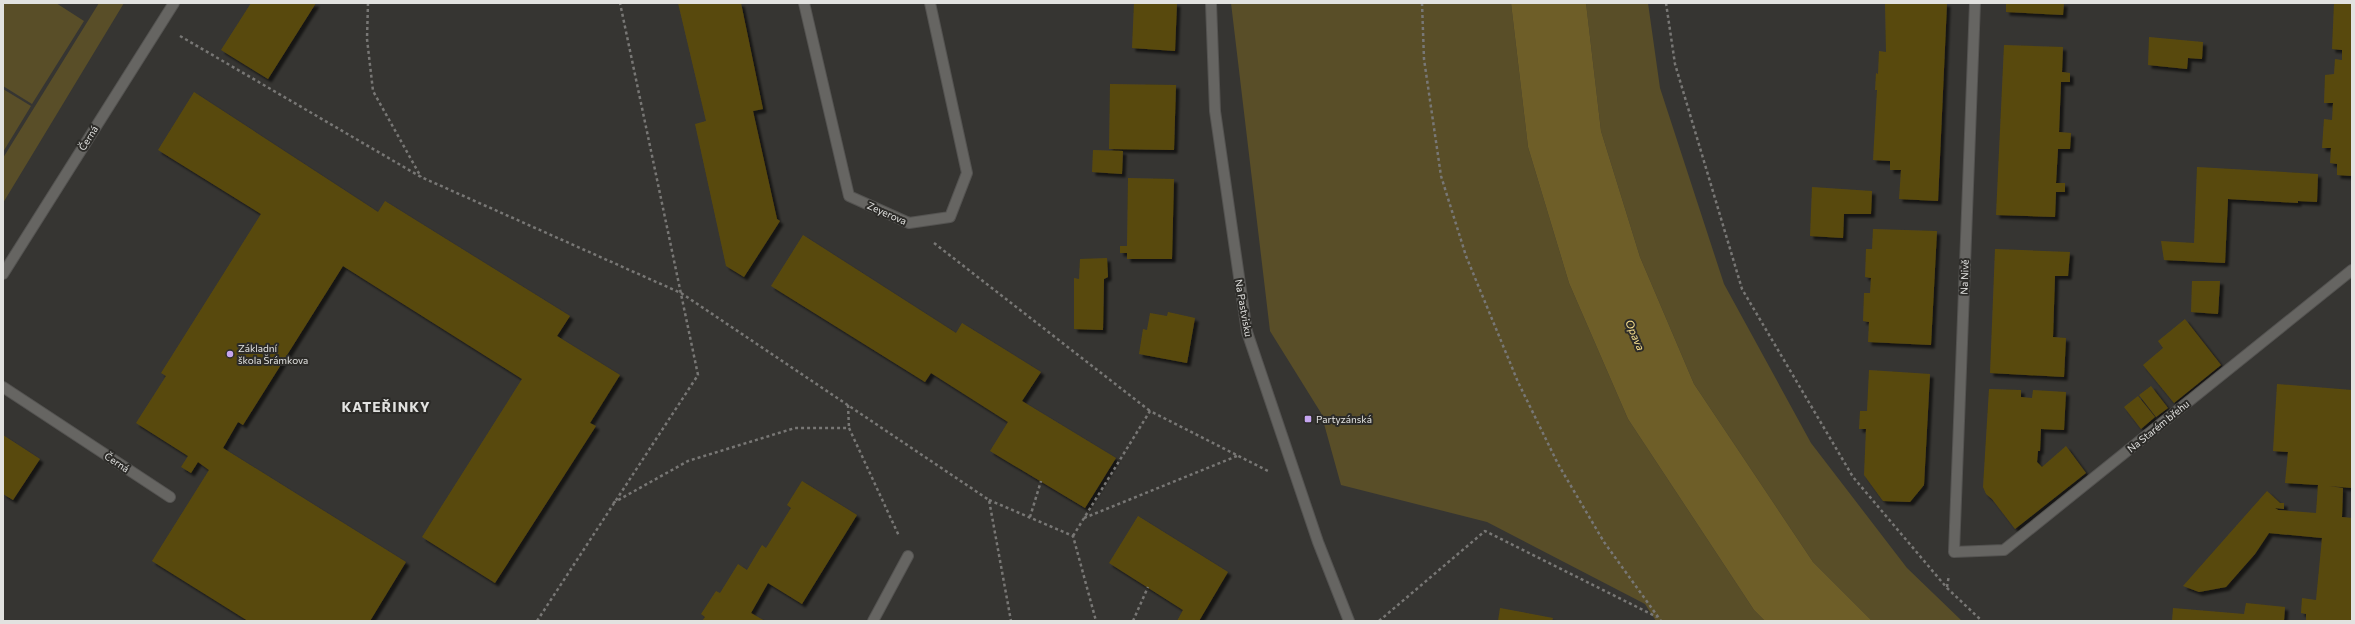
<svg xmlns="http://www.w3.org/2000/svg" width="2355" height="624" font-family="Commissioner,sans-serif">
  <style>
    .green { fill: #594e28 }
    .water { fill: #6e5e28 }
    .building { fill: #59490f; filter: url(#shadow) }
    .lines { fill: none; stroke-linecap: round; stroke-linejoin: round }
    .minor-casing { stroke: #545351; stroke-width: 12 }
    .path { stroke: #787775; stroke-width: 2.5; stroke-dasharray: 3 3; stroke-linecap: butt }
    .minor { stroke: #666562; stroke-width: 10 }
    .poi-dot { fill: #c6a6f0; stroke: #2c2b28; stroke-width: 1.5 }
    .labels { text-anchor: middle; stroke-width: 4; stroke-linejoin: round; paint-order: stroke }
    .street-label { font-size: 10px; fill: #e2e2e0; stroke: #2c2b28 }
    .poi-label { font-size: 10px; fill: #e2e2e0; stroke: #2c2b28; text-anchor: start }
    .water-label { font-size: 11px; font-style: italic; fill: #f9e18e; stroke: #2c2b28 }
    .district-label { font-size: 14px; font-weight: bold; letter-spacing: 1px; fill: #e2e2e0; stroke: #2c2b28 }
  </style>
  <defs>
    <filter id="shadow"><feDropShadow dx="3.5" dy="3.5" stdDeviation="1" flood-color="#0009"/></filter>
  </defs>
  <rect width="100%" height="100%" fill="#363532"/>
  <path class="green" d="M 3,3 L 56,3 L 84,21 L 32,104 L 3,86 Z
    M 99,3 L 124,3 L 3,203 L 3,158 Z
    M 1231,3 L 1511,3 L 1528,147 L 1569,283 L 1628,419 L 1754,610 L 1765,621 L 1656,621 L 1645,604 L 1487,522 L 1341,485 L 1321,413 L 1270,331 Z
    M 1586,3 L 1648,3 L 1660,88 L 1724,284 L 1811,443 L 1907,568 L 1962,621 L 1872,621 L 1813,562 L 1694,384 L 1640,257 L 1601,131 Z
    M 3,89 L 31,106 L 3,152 Z"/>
  <path class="water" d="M 1511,3 L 1586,3 L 1601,131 L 1640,257 L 1694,384 L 1813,562 L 1872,621 L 1765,621 L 1754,610 L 1628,419 L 1569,283 L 1528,147 Z"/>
  <path class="building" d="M 251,3 L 316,3 L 268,79 L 221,50 Z
    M 678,3 L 741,3 L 763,109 L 753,111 L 777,219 L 780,221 L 744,277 L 726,266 L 695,124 L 706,121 Z
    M 1134,3 L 1177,3 L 1175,51 L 1132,48 Z
    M 1888,3 L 1947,3 L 1938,201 L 1899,199 L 1901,170 L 1890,170 L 1890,161 L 1873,160 L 1877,90 L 1875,90 L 1876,73 L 1878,74 L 1879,51 L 1886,52 L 1885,4 Z
    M 2006,3 L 2064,3 L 2063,15 L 2006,12 Z
    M 2334,3 L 2352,3 L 2352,176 L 2337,175 L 2337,164 L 2330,163 L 2331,148 L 2322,148 L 2324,119 L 2332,120 L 2333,103 L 2324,103 L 2325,75 L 2334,74 L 2335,59 L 2342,60 L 2342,50 L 2332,49 Z
    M 2149,37 L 2203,42 L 2202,59 L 2188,58 L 2187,69 L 2148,65 Z
    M 2004,45 L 2063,47 L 2062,72 L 2070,73 L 2070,82 L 2061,82 L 2059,132 L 2071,133 L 2070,149 L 2058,149 L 2056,183 L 2065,183 L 2065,192 L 2056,192 L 2055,217 L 1996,215 Z
    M 1110,84 L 1176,85 L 1174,150 L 1109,149 Z
    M 194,92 L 378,212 L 385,201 L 570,316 L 557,336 L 620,375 L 590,423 L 596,426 L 495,583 L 422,537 L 522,379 L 343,266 L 243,425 L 238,422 L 223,448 L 406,562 L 370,621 L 248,621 L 152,561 L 209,470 L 198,462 L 191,473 L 181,467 L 188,456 L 136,423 L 166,376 L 161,373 L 261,214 L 158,150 Z
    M 1093,150 L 1123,151 L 1122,174 L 1092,172 Z
    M 2197,167 L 2318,174 L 2317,202 L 2298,201 L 2298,203 L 2228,199 L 2225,263 L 2164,260 L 2161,241 L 2194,243 Z
    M 1128,178 L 1174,179 L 1172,259 L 1127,259 L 1127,253 L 1120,253 L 1120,246 L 1127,246 Z
    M 1812,187 L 1872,191 L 1871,214 L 1844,214 L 1843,238 L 1810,236 Z
    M 1873,229 L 1937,231 L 1931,345 L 1868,342 L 1869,322 L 1863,321 L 1864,293 L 1870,293 L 1871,278 L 1865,277 L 1866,249 L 1872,249 Z
    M 803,235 L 956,333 L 962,323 L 1041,372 L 1022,401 L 1116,458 L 1085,508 L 990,451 L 1008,422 L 931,373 L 925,382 L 771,286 Z
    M 1995,249 L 2070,252 L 2068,276 L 2055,276 L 2053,337 L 2066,338 L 2064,377 L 1990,373 Z
    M 1107,258 L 1108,277 L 1104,279 L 1103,330 L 1074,329 L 1074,278 L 1079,279 L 1080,259 Z
    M 2192,281 L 2220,281 L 2218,314 L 2191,312 Z
    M 1168,312 L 1195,318 L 1187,363 L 1139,354 L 1143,329 L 1147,330 L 1150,313 L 1167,316 Z
    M 2185,319 L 2221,365 L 2174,403 L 2143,365 L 2163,348 L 2158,341 Z
    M 1869,370 L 1930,374 L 1924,485 L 1910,502 L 1883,501 L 1864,475 L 1866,429 L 1859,429 L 1860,411 L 1867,411 Z
    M 2277,384 L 2352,390 L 2352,488 L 2329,486 L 2343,488 L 2342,517 L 2352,518 L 2352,621 L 2306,621 L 2306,614 L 2301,613 L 2302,598 L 2316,600 L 2322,538 L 2269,533 L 2255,554 L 2226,587 L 2199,592 L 2183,586 L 2267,491 L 2280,503 L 2284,503 L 2284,509 L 2275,508 L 2278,510 L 2316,513 L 2318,485 L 2285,483 L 2288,452 L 2273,451 Z
    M 2151,386 L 2168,408 L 2156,417 L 2139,395 Z
    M 1989,389 L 2021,390 L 2021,397 L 2032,398 L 2033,390 L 2066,392 L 2064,430 L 2041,429 L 2040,451 L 2038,451 L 2037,462 L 2042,467 L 2066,446 L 2086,473 L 2015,529 L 1992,499 L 1986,494 L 1983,487 Z
    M 2138,396 L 2155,417 L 2141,429 L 2124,407 Z
    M 3,435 L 40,459 L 13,500 L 3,494 Z
    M 802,481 L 857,515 L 802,604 L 768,583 L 751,613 L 765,621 L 702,621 L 705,617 L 701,614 L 716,591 L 720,593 L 738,564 L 747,570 L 762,545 L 766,548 L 791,508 L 787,505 Z
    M 1138,516 L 1228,572 L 1199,621 L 1177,621 L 1183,610 L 1109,563 Z
    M 2246,603 L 2285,607 L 2284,621 L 2172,621 L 2173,608 L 2244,614 Z
    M 1500,608 L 1553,618 L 1552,621 L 1498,621 Z"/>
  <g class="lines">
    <g class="minor-casing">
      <path id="minor" d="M 804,3 L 849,196 L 909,223 L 950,217 L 967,173 L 930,3
        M 1211,3 L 1215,111 L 1247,332 L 1318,542 L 1349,621
        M 1975,3 L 1954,552 L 2004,550 L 2352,270
        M 3,274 L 174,3
        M 3,387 L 170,497
        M 873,621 L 908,556"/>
    </g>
    <path class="path" d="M 368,3 L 367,39 L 373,91 L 421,177
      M 1422,3 L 1424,59 L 1441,176 L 1466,256 L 1518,382 L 1558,464 L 1604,542 L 1661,621
      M 1666,3 L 1675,64 L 1742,289 L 1853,477 L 1947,588 L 1982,621
      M 180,36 L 421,177 L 681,293 L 989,500 L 1011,621
      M 934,243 L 1150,411
      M 848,405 L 849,428
      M 989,500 L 1073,536 L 1096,621
      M 613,503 L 688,461 L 795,428 L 849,428 L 899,536
      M 1030,517 L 1041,481
      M 1084,518 L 1237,456
      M 1073,536 L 1150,411 L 1270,472
      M 1947,587 L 1949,575
      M 537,621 L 698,375 L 620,3
      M 1133,621 L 1148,587
      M 1379,621 L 1485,531 L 1657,617"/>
    <use href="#minor" class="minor"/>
  </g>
  <g class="poi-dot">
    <circle cx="230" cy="354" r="4"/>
    <rect x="1304" y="415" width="8" height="8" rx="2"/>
  </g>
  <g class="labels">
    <g class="street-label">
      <text transform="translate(88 138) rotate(-58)" y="4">Černá</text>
      <text transform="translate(887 213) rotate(24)" y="4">Zeyerova</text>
      <text transform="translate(1964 277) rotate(-88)" y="4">Na Nivě</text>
      <text transform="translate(1244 308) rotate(80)" y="4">Na Pastvisku</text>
      <text transform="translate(2158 426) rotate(-39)" y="4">Na Starém břehu</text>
      <text transform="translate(117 462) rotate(33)" y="4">Černá</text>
    </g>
    <g class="poi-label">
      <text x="238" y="352">Základní<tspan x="238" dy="12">škola Šrámkova</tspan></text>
      <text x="1316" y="423">Partyzánská</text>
    </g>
    <g class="water-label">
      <text transform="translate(1635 335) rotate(67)" y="4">Opava</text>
    </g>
    <g class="district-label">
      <text x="386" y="412">KATEŘINKY</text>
    </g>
  </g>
  <rect width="2355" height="624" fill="none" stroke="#e2e2e0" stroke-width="8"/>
</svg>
